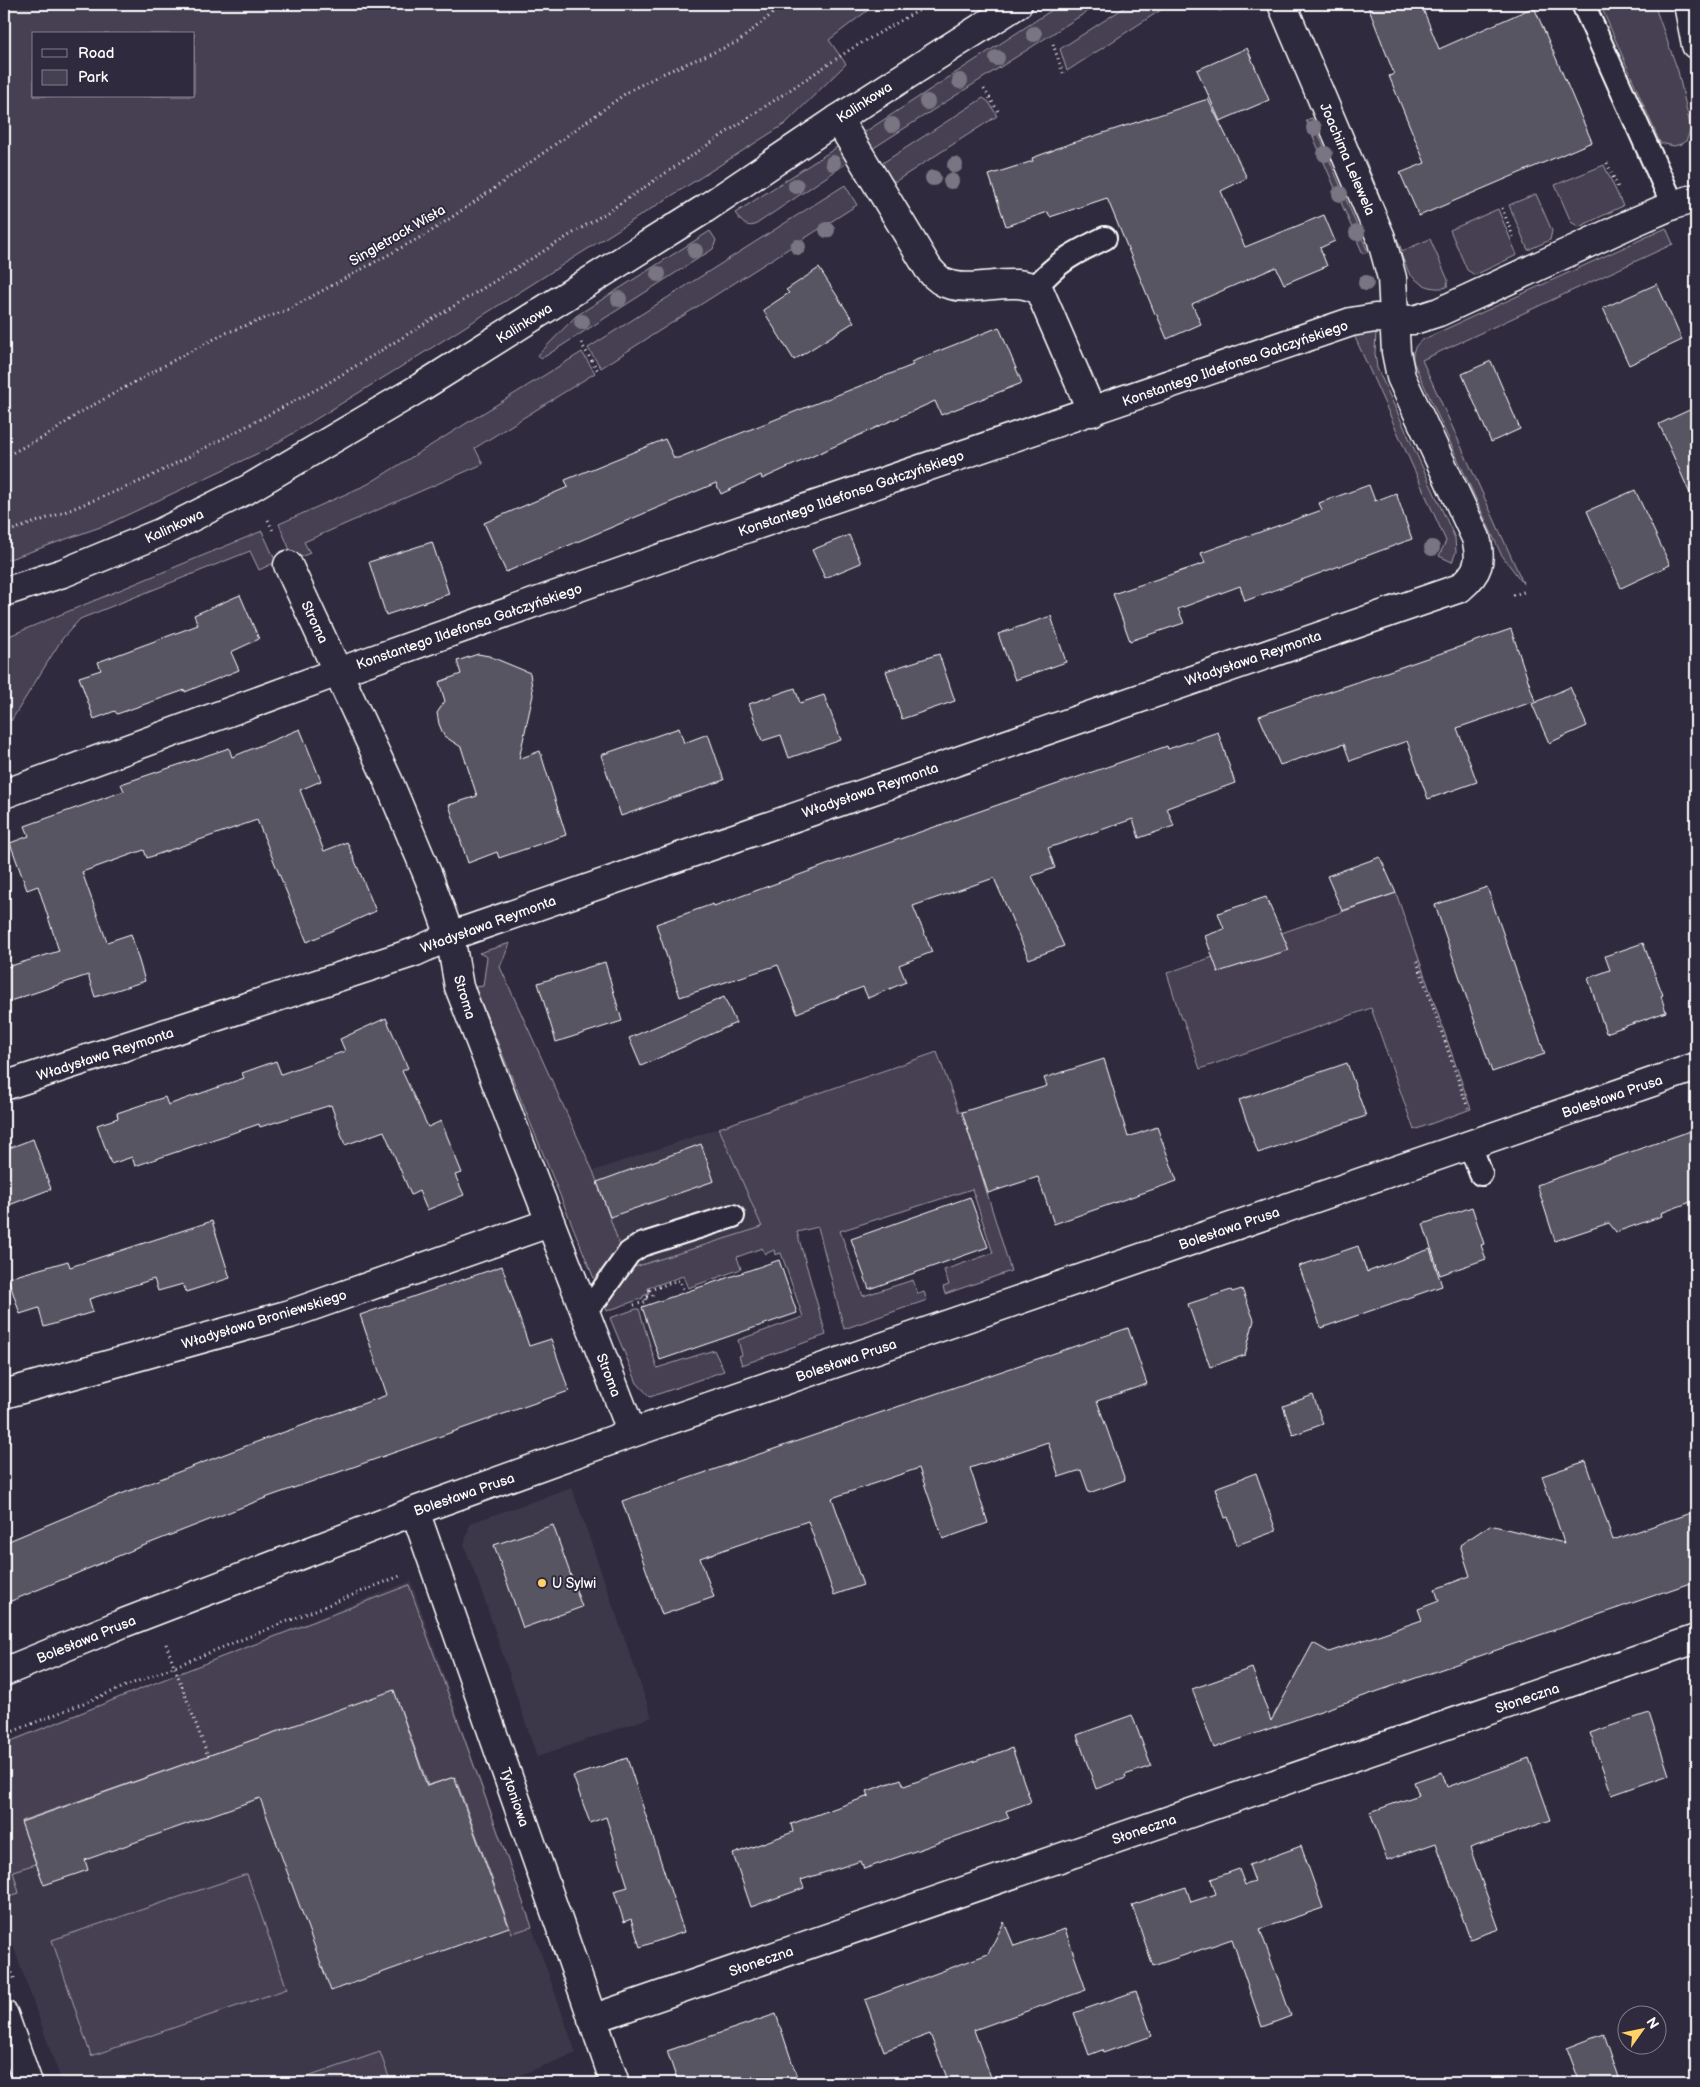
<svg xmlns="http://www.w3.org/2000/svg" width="1700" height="2087" font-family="'Balsamiq Sans',sans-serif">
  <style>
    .built { fill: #3c3749 }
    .green { fill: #464152; stroke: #a2a0a8; fill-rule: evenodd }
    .building { fill: #595564; stroke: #fff }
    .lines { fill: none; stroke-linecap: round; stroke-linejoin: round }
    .lane-casing { stroke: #fff; stroke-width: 26 }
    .street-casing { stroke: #fff; stroke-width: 31 }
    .secondary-casing { stroke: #fff; stroke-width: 31 }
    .path { stroke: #fff; stroke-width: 3; stroke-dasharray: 1 4; stroke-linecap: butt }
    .lane { stroke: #2f2a3d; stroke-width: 22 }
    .street { stroke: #2f2a3d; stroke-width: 28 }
    .secondary { stroke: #2f2a3d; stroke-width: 28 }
    .tree { fill: #797582 }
    .poi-dot { fill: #ffd166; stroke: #2f2a3d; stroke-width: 2 }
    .labels { text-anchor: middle; stroke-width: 4; stroke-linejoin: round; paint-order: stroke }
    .street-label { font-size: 14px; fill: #fff; stroke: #2f2a3d }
    .poi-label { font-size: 14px; fill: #fff; stroke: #2f2a3d; text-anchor: start }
  </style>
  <rect width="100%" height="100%" fill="#2f2a3d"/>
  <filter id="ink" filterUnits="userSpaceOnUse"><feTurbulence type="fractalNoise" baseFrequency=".02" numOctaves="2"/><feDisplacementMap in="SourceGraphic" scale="10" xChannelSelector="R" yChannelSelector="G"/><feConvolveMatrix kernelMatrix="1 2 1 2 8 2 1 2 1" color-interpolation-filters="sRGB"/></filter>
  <g filter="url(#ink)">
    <path class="built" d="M 719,1128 L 762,1227 L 629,1269 L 593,1171 Z
      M 572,1488 L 652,1717 L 537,1757 L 485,1601 L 464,1545 L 470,1523 Z
      M 411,1581 L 576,2053 L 500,2083 L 62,2083 L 4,1920 L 4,1742 Z"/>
    <path class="green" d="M 4,4 L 876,4 L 829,40 L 846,64 L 785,124 L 425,352 L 269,448 L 106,525 L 4,561 ZM 34,34 L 194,34 L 194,96 L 34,96 Z
      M 1061,4 L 1099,4 L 872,149 L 864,138 L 865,132 Z
      M 1130,4 L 1170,4 L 1067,71 L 1060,49 Z
      M 1196,4 L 1237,4 L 1220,11 Z
      M 1600,4 L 1654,4 L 1678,71 L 1691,129 L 1686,141 L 1681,144 L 1674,146 L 1660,143 Z
      M 983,98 L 989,102 L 997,116 L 896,181 L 891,181 L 881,164 Z
      M 1312,118 L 1368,252 L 1363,254 L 1306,120 Z
      M 842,144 L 853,159 L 755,225 C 745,228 741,221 735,213 Z
      M 1365,159 L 1402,251 L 1430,239 L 1448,280 L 1447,287 C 1431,291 1419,284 1409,273 L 1360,160 Z
      M 1604,165 L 1623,206 L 1579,227 L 1571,222 L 1555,185 Z
      M 845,185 L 857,205 L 601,368 L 588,348 Z
      M 1536,194 L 1552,231 L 1550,240 L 1528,250 L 1509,205 Z
      M 1498,209 L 1517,255 L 1475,275 L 1467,270 L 1450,230 Z
      M 1666,228 L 1673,244 L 1422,360 L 1524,585 L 1501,554 L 1413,361 C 1412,351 1415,344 1424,339 Z
      M 710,231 L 716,240 L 713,249 L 541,359 L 538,355 L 576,316 Z
      M 1373,329 L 1376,332 L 1375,353 L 1377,368 L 1455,538 L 1456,552 L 1452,562 L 1439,556 L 1446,541 L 1354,335 Z
      M 582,352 L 595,373 L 475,448 L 483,464 L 304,542 L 310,553 L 294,560 L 279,524 L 368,484 Z
      M 262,531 L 276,562 L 259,570 L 250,551 L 80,619 L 62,639 L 11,721 L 4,704 L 4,638 Z
      M 1396,893 L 1471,1109 L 1414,1130 L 1371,1008 L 1200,1069 L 1183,1019 L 1181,1019 L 1167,973 Z
      M 510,943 L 500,967 L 593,1171 L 621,1249 L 595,1281 L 475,987 L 483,986 L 487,957 L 479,953 Z
      M 937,1052 L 959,1112 L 962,1112 L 1011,1271 L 945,1294 L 943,1287 L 949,1285 L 944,1270 L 993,1253 L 972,1189 L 840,1231 L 863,1296 L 913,1280 L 918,1294 L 924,1292 L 927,1300 L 844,1329 L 818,1227 L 797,1232 L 826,1335 L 742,1365 L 739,1356 L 742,1355 L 738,1340 L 803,1317 L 781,1253 L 775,1255 L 774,1250 L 765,1254 L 762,1248 L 737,1257 L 741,1269 L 688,1288 L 683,1276 L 648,1288 L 649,1293 L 643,1296 L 643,1298 L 607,1311 L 605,1305 L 622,1271 L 762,1227 L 719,1128 Z
      M 636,1309 L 639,1309 L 657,1368 L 714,1350 L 724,1371 L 650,1397 L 637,1383 L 610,1318 Z
      M 409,1585 L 532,1927 L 512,1933 L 455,1777 L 428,1785 L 394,1691 L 21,1821 L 36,1864 L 13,1871 L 19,1893 L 4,1898 L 4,1744 L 180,1673 Z
      M 247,1874 L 287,1989 L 91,2056 L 52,1940 Z
      M 380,2052 L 391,2083 L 290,2083 Z"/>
    <path class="building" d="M 1367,4 L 1421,4 L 1439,49 L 1534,7 L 1592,142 L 1419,216 L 1400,173 L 1425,163 L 1389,76 L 1394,74 Z
      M 1247,48 L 1269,100 L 1220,121 L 1197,70 Z
      M 1208,99 L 1247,178 L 1221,191 L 1245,247 L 1324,215 L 1335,241 L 1320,248 L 1327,266 L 1284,284 L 1276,267 L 1192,304 L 1201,324 L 1167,339 L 1156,313 L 1155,314 L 1107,198 L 1050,217 L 1048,212 L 1006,226 L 989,175 L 1033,161 L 1032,158 L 1054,150 L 1054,149 Z
      M 819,268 L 854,322 L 794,360 L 763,310 L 789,293 L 786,290 Z
      M 1657,284 L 1682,340 L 1629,365 L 1603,308 Z
      M 999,327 L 1022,383 L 941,415 L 935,401 L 762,479 L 761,475 L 721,494 L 716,483 L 506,572 L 484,523 L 568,487 L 565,480 L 665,439 L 674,458 L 678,458 L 913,365 L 911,362 Z
      M 1491,361 L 1520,429 L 1491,442 L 1462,374 Z
      M 1696,407 L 1696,507 L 1659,424 Z
      M 1369,485 L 1375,501 L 1396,493 L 1412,539 L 1245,601 L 1240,586 L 1178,609 L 1184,623 L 1130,641 L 1113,594 L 1205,563 L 1201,553 L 1322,510 L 1319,503 Z
      M 1635,490 L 1670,565 L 1621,588 L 1587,511 Z
      M 849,535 L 861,563 L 825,578 L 812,550 Z
      M 432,542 L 449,594 L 386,615 L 369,562 Z
      M 240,595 L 259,639 L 231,652 L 239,670 L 185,692 L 185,690 L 117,714 L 115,711 L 94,719 L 79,677 L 101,670 L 98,662 L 198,625 L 194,615 Z
      M 1051,616 L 1066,662 L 1015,680 L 998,634 Z
      M 1511,629 L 1535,701 L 1457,728 L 1477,782 L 1428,799 L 1407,741 L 1350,761 L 1344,744 L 1280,765 L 1259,716 Z
      M 478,654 L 489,656 L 530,673 L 533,695 L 519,759 L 540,751 L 566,835 L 499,858 L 497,852 L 468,863 L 449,805 L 477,796 L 461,747 L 444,736 L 439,724 L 437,713 L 445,701 L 439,682 L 461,674 L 457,661 Z
      M 939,654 L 955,701 L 902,719 L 886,671 Z
      M 1570,687 L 1587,726 L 1549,743 L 1532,704 Z
      M 795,688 L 800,703 L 824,695 L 841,740 L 789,758 L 781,735 L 762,741 L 749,704 Z
      M 679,728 L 684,743 L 708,734 L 724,780 L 621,816 L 601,755 Z
      M 300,729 L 321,781 L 300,790 L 324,851 L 347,842 L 376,911 L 307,942 L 257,820 L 147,858 L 144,850 L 82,872 L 107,942 L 131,934 L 145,981 L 95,997 L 88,975 L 4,1003 L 4,968 L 59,951 L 38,886 L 27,890 L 10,843 L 29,836 L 25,826 L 124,791 L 121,784 L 229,748 L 232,757 Z
      M 1218,732 L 1235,783 L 1167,808 L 1174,826 L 1139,838 L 1133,819 L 1048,848 L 1055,868 L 1032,876 L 1064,946 L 1029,959 L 994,878 L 913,906 L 932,952 L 899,965 L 906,982 L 868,998 L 863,987 L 797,1013 L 778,965 L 680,997 L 656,924 L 713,904 L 714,906 L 851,856 L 1167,746 L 1168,749 Z
      M 1380,857 L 1396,893 L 1342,911 L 1327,876 Z
      M 1487,887 L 1545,1054 L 1492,1072 L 1435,905 Z
      M 1266,897 L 1289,950 L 1218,972 L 1205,936 L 1224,929 L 1218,913 Z
      M 1643,943 L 1663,995 L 1661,996 L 1666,1012 L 1606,1033 L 1588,978 L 1610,970 L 1605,956 Z
      M 605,962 L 622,1021 L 556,1042 L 538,983 Z
      M 724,997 L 736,1023 L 641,1066 L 629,1038 Z
      M 386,1018 L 408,1068 L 402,1071 L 428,1127 L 441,1121 L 462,1173 L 455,1175 L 464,1195 L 427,1210 L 419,1191 L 411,1195 L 384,1131 L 345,1145 L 331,1105 L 260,1127 L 259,1124 L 135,1166 L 132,1157 L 111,1164 L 97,1125 L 118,1118 L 117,1113 L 165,1097 L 168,1105 L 244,1078 L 242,1073 L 276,1061 L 281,1074 L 345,1051 L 340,1039 Z
      M 1104,1059 L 1128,1137 L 1157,1127 L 1177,1181 L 1054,1224 L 1038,1177 L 988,1193 L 962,1112 L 1047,1086 L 1044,1078 Z
      M 1347,1063 L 1366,1116 L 1258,1153 L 1239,1100 Z
      M 1696,1129 L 1696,1200 L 1661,1213 L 1662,1216 L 1616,1232 L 1609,1223 L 1555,1241 L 1537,1185 Z
      M 33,1139 L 51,1189 L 4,1207 L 4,1150 Z
      M 701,1144 L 714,1181 L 610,1217 L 597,1182 Z
      M 970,1197 L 988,1247 L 869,1289 L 851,1239 Z
      M 1472,1207 L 1484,1244 L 1481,1245 L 1486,1259 L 1440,1275 L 1423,1224 Z
      M 212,1221 L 230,1278 L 186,1292 L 183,1284 L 158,1291 L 154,1279 L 89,1299 L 93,1312 L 44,1327 L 39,1308 L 20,1314 L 8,1278 L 68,1261 L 70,1267 Z
      M 1358,1246 L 1367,1272 L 1430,1249 L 1442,1286 L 1321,1328 L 1299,1266 Z
      M 779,1260 L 797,1313 L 660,1360 L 642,1307 Z
      M 502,1266 L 529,1346 L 551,1339 L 569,1391 L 268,1497 L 135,1549 L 4,1604 L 4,1543 L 116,1496 L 251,1444 L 387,1395 L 360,1315 Z
      M 1242,1289 L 1254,1320 L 1245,1355 L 1210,1367 L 1188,1304 L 1231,1290 L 1232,1292 Z
      M 1128,1328 L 1147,1384 L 1097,1401 L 1125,1480 L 1089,1493 L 1081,1470 L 1059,1477 L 1048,1442 L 970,1468 L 988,1523 L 943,1539 L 919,1468 L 832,1498 L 863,1585 L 834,1595 L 808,1521 L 700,1558 L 714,1597 L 662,1615 L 622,1501 Z
      M 1313,1395 L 1323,1424 L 1293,1435 L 1283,1406 Z
      M 1586,1461 L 1613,1540 L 1696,1511 L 1696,1581 L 1214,1748 L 1192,1689 L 1252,1668 L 1271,1721 L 1313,1643 L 1329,1652 L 1422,1620 L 1418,1609 L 1439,1601 L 1435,1589 L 1470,1576 L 1460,1545 L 1490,1525 L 1564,1543 L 1542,1476 Z
      M 1256,1473 L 1276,1531 L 1237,1545 L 1228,1517 L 1225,1518 L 1215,1488 Z
      M 553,1525 L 582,1607 L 523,1628 L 494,1545 Z
      M 394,1690 L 427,1786 L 454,1777 L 509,1927 L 331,1991 L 260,1798 L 85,1860 L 88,1870 L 44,1885 L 21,1822 Z
      M 1649,1713 L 1669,1775 L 1612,1795 L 1590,1733 Z
      M 1132,1715 L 1151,1766 L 1125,1775 L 1126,1778 L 1096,1789 L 1077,1735 Z
      M 1012,1748 L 1031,1802 L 1006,1811 L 1009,1818 L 864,1869 L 861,1861 L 801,1880 L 804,1888 L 751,1907 L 733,1854 L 793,1832 L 791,1824 L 869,1796 L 867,1791 L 901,1779 L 904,1786 Z
      M 627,1758 L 684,1932 L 640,1947 L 631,1919 L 624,1922 L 614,1891 L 628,1887 L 606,1817 L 590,1823 L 573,1776 Z
      M 1529,1758 L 1551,1820 L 1470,1848 L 1499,1929 L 1470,1939 L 1436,1843 L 1387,1860 L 1370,1812 L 1419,1795 L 1414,1782 L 1442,1772 L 1447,1787 Z
      M 1301,1846 L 1323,1908 L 1260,1929 L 1291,2016 L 1262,2027 L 1232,1939 L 1153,1966 L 1132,1905 L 1186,1887 L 1191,1902 L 1216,1894 L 1211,1879 L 1239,1869 L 1245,1885 L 1255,1882 L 1249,1865 Z
      M 1004,1922 L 1014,1946 L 1065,1929 L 1086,1990 L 974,2030 L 993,2083 L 949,2083 L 930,2034 L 884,2051 L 865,2000 L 988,1954 Z
      M 1136,1991 L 1152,2036 L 1103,2053 L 1102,2050 L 1089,2055 L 1074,2013 Z
      M 776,2014 L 799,2083 L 678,2083 L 667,2051 Z
      M 1603,2034 L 1620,2083 L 1580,2083 L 1567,2048 Z"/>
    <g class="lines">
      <g class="lane-casing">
        <path id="lane" d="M 1583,4 L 1673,205
          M 1035,288 C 1058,261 1074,253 1105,238
          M 1470,1145 L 1481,1174
          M 583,1310 L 597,1298 L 629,1253 L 641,1245 L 733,1216"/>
      </g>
      <g class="street-casing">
        <path id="street" d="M 1688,4 L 1696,45
          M 838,119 L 928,268 C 933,274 938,280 945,283 C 974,295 1016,273 1040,292 L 1092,412
          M 288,565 L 388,780 L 429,878 L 450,936 L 459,987 L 632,1433
          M 4,794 L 338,672 L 701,544 L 1351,322 L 1375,318 L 1414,320 L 1439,312 L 1634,222 L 1673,205 L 1696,198
          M 4,1086 L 415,952 L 450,936 L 1460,588 C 1479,572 1482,561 1476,538 L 1401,377 L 1396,352 L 1392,278 L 1381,238 L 1282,4
          M 4,1394 L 290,1314 L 549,1223
          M 415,1511 L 615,2083
          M 4,1672 L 121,1624 L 415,1511 L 632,1433 L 1696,1067
          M 4,2015 L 28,2083
          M 592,2019 L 1696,1639"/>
      </g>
      <g class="secondary-casing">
        <path id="secondary" d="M 4,592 L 63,573 L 160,533 L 248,489 L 421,387 L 703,210 L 838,119 L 1018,4"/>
      </g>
      <path class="path" d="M 1053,44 L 1063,73
        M 984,89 L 1000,114
        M 1607,163 L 1619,190
        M 1502,208 L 1514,239
        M 581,343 L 598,371
        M 4,457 L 53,432 L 79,413 L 187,353 L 226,333 L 287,310 L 430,232 L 492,190 L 629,91 L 662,74 L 738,42 L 784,4
        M 268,520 L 274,533
        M 4,533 L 62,513 L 146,479 L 323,386 L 606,213 L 851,49 L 930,4
        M 1513,595 L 1527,591
        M 1417,961 L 1468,1108
        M 634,1305 L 647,1301 L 645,1297 L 652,1295 L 650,1290 L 679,1280 L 683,1289
        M 166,1644 L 208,1756
        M 4,1735 L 400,1576
        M 4,1949 L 15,1981"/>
      <use href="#lane" class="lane"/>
      <use href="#street" class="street"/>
      <use href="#secondary" class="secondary"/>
    </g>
    <g class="tree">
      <circle cx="1034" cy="34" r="8"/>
      <circle cx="997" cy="58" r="8"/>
      <circle cx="960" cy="81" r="8"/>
      <circle cx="927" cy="102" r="8"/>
      <circle cx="892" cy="125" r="8"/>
      <circle cx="1314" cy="128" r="8"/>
      <circle cx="1325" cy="154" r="8"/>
      <circle cx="833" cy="163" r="8"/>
      <circle cx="955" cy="165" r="8"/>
      <circle cx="933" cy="178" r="8"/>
      <circle cx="951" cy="181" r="8"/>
      <circle cx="796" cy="186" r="8"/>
      <circle cx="1340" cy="194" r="8"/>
      <circle cx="827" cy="230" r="8"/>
      <circle cx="1357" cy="233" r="8"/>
      <circle cx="798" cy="247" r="8"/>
      <circle cx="695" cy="251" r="8"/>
      <circle cx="658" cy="274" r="8"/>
      <circle cx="1366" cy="283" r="8"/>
      <circle cx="619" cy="299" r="8"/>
      <circle cx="582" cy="322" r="8"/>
      <circle cx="1432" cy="548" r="8"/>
    </g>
  </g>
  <circle class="poi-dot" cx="542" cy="1583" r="5"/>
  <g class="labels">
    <g class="street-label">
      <text transform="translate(864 102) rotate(-33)" y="5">Kalinkowa</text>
      <text transform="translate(1348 159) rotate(67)" y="5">Joachima Lelewela</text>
      <text transform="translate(397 235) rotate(-30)" y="5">Singletrack Wisła</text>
      <text transform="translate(524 323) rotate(-32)" y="5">Kalinkowa</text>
      <text transform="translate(1235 363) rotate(-19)" y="5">Konstantego Ildefonsa Gałczyńskiego</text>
      <text transform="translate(851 493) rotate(-19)" y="5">Konstantego Ildefonsa Gałczyńskiego</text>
      <text transform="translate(174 526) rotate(-25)" y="5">Kalinkowa</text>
      <text transform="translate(315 622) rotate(65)" y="5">Stroma</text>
      <text transform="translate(469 626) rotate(-19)" y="5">Konstantego Ildefonsa Gałczyńskiego</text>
      <text transform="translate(1253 658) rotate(-19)" y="5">Władysława Reymonta</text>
      <text transform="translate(870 790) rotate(-19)" y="5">Władysława Reymonta</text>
      <text transform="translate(488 924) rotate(-20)" y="5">Władysława Reymonta</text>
      <text transform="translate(465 997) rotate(73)" y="5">Stroma</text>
      <text transform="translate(105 1054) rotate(-18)" y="5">Władysława Reymonta</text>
      <text transform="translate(1612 1096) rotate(-19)" y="5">Bolesława Prusa</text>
      <text transform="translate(1229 1228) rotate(-19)" y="5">Bolesława Prusa</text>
      <text transform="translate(264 1319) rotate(-17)" y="5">Władysława Broniewskiego</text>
      <text transform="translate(846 1360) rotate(-19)" y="5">Bolesława Prusa</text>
      <text transform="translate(609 1375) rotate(69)" y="5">Stroma</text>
      <text transform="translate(464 1494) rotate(-19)" y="5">Bolesława Prusa</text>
      <text transform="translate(86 1639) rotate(-22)" y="5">Bolesława Prusa</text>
      <text transform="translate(1527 1698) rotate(-19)" y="5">Słoneczna</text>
      <text transform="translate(515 1797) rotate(71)" y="5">Tytoniowa</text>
      <text transform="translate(1144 1829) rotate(-19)" y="5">Słoneczna</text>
      <text transform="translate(761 1961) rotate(-19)" y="5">Słoneczna</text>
    </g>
    <g class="poi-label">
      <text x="552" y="1588">U Sylwi</text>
    </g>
  </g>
  <rect width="1700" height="2087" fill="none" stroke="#2f2a3d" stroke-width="20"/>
  <rect x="10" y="10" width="1680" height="2067" fill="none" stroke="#fff" stroke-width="2" filter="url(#ink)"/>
  <rect x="32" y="32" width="162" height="65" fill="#2f2a3d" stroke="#827f8b"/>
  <rect x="42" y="49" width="25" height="8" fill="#2f2a3d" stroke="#827f8b"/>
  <text x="78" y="58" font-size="15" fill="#ffffff">Road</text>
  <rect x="42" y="70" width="25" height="15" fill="#464152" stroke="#827f8b"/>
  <text x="78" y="82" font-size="15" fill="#ffffff">Park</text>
  <g transform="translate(1642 2030) rotate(57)"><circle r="24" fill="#2f2a3d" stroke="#827f8b"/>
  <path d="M0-4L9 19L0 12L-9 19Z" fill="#ffd166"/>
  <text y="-8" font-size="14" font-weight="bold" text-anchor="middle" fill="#ffffff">N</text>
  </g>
</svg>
